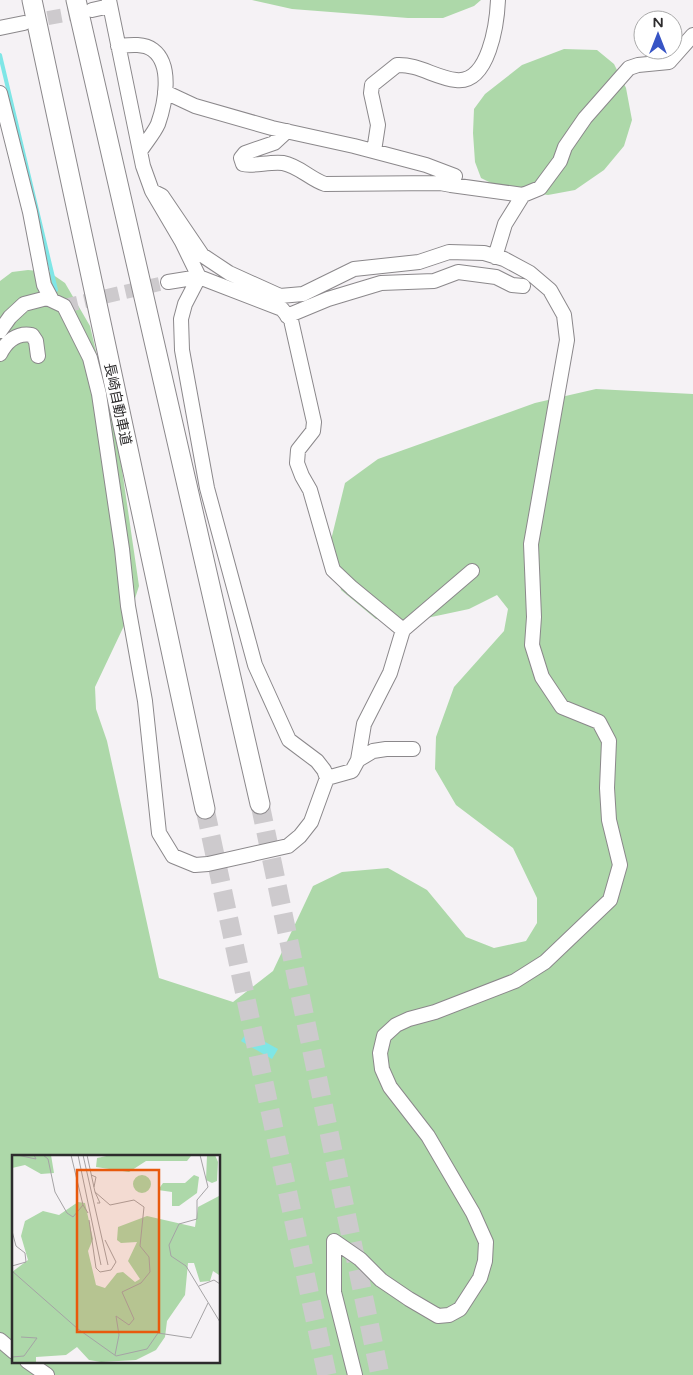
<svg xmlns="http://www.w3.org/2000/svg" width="693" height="1375" font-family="'Varela Round','Noto Sans JP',sans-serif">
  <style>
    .green { fill: #add8a9; fill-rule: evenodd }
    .water { fill: #7fe6e6 }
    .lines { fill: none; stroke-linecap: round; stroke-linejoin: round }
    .stream { stroke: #7fe6e6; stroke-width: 4 }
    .minor-tunnel { stroke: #cdcacd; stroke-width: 14; stroke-dasharray: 14 7; stroke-linecap: butt }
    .highway-tunnel { stroke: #cdcacd; stroke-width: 19; stroke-dasharray: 19 9; stroke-linecap: butt }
    .minor-casing { stroke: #8b888b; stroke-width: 16 }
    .highway-casing { stroke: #8b888b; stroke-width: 21 }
    .minor { stroke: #fff; stroke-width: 14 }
    .highway { stroke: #fff; stroke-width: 19 }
    .labels { text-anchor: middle; stroke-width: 4; stroke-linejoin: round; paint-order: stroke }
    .street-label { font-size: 14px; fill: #2d2c2d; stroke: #fff }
    .inset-road { fill: none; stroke: #a5a3a5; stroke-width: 1 }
    .view { fill: #e8590c; fill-opacity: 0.15; stroke: #e8590c; stroke-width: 2.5 }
    .inset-edge { fill: none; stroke: #2d2c2d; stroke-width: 2.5 }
  </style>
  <rect width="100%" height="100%" fill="#f5f2f5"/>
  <path class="green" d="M 252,0 L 481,0 L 474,6 L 443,18 L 408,18 L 292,9 Z
    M 564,49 L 597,50 L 614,64 L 626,88 L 632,120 L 624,146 L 604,170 L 575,190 L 548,195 L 503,189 L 481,178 L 475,162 L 473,133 L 474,109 L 485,94 L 522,65 Z
    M 28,270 L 49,272 L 65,283 L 90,326 L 119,449 L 139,586 L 131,611 L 95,687 L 96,709 L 107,741 L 159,978 L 233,1002 L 273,971 L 313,886 L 342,872 L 388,868 L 427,890 L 466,937 L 494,948 L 526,941 L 537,923 L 537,898 L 513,848 L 456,805 L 435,769 L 436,737 L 454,687 L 504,631 L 508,609 L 497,595 L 469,609 L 422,619 L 376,619 L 341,590 L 331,540 L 345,483 L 378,459 L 535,403 L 596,389 L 693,394 L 693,1375 L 0,1375 L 0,281 L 12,272 ZM 14,1156 L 219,1156 L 219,1361 L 14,1361 Z"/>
  <path class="water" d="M 247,1032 L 278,1049 L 272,1059 L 241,1041 Z"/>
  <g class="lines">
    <path class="stream" d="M 0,55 L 56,290"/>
    <path class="minor-tunnel" d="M 27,22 L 87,11
      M 64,306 L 168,282"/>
    <path class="highway-tunnel" d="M 260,804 L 380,1375
      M 205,809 L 327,1375"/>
    <g class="minor-casing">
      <path id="minor" d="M 109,0 L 143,166 L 152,191
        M 92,10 L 110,6
        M 0,28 L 24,23
        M 118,46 C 129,45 144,43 153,50 C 173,65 165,104 158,124 C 154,133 146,142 141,150
        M 165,92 L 195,106 L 272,128 L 354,146 L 426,165 L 455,176 L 451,185 L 523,195 L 540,188 L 560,161 L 565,147 L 585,118 L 629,68 L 638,65 L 669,62 L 693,35
        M 0,93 L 30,212 L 44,285 L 52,300
        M 287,131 L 274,143 L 245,153 L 241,158 L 243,164 C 252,167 271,161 283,163 C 299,166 310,179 325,184 L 440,183 L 451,185
        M 374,151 L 378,125 L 371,93 L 372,85 L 397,65 C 418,64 436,78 456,80 C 489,84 497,23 498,0
        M 495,257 L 505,224 L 523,195
        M 168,282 L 199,277 L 182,242 L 152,191 L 162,196 L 202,255 L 229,273 L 280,296 L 303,294 L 354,269 L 419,262 L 449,252 L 484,253 L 504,259 L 530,273 L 550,290 L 564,315 L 567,340 L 531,544 L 534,617 L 532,645 L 542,677 L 562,707 L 599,722 L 609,741 L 607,788 L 609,820 L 620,865 L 610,900 L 545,962 L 515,981 L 435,1012 L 409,1019 L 396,1025 L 384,1036 L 380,1053 L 382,1069 L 390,1087 L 428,1136 L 473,1213 L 486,1242 L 485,1261 L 480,1278 L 460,1309 L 449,1315 L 438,1316 L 409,1299 L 381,1280 L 360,1259 L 334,1241 L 334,1292 L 355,1375
        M 287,316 L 328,299 L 381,283 L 434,281 L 458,272 L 496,277 L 512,285 L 523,286
        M 0,331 L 10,317 L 24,304 L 47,298 L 64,306 L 90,358 L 99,394 L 122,549 L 128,606 L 145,701 L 159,833 L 173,856 L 195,865 L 208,864 L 288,846 L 300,836 L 311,822 L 327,778 L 324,770 L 317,761 L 289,740 L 255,665 L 207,488 L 182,350 L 181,319 L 185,304 L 199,277 L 282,309 L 291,320 L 314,422 L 313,431 L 298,450 L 297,463 L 302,476 L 310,490 L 333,570 L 352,588 L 403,630 L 472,571
        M 0,354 C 6,342 17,332 32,335 L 36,341 L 38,356
        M 358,760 L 373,751 L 386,749 L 413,749
        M 327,778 L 352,771 L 358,760 L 364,724 L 390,673 L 403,630
        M 0,1340 L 14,1352
        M 27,1361 L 47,1375"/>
    </g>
    <g class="highway-casing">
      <path id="highway" d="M 32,0 L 205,809
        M 76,0 L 260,804"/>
    </g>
    <use href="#minor" class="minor"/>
    <use href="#highway" class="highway"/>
  </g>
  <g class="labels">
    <g class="street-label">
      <text transform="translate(118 404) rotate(78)" y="5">長崎自動車道</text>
    </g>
  </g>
  <g transform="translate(12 1155)">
    <rect width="208" height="208" fill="#f5f2f5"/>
    <path d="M 0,0 L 39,0 L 42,18 L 29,19 L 13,10 L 0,13 ZM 99,0 L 179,0 L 179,1 L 175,6 L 134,6 L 117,17 L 84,12 L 85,3 ZM 195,0 L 203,0 L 206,7 L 205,26 L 200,28 L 194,25 ZM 182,20 L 187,22 L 185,38 L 167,51 L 160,51 L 160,37 L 146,35 L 151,28 L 173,28 ZM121 29a9 9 0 1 1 18 0a9 9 0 1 1-18 0ZM 207,41 L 207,120 L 201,116 L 198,126 L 188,127 L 182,108 L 176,108 L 173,140 L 155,166 L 153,182 L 144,195 L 124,205 L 89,207 L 77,205 L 65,192 L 54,200 L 24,202 L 24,207 L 0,207 L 0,117 L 16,105 L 9,81 L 13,66 L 31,56 L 47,60 L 66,47 L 73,48 L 81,84 L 76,96 L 84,130 L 93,133 L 105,118 L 111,117 L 123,127 L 128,124 L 116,106 L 125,87 L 109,88 L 105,85 L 106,72 L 135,61 L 183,72 L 186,52 Z" fill="#add8a9"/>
    <path class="inset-road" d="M 5,0 L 24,4 L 22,0M 31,0 L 36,4 L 43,37 L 55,58 L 61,62 L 71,50 L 76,58M 59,0 L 71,50M 66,0 L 89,110M 71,0 L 96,110M 75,0 L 83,37M 188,0 L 196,32 L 185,45 L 185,64 L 167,69 L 157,90 L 159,101 L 174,111 L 208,167M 79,20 L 84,22 L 82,32M 85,48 L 88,48 L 83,37 L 98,50 L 122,45 L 132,52 L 128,91 L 137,102 L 138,117 L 129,128 L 110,137 L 122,164 L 117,170 L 104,161 L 107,180 L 103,200M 77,65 L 84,113 L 88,117 L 99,115 L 104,107 L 93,85M 0,76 L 4,91 L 13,98 L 14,107 L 0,111M 0,116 L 66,174 L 104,201 L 135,194 L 146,178 L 179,183 L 196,148M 187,131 L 202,125 L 208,129M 0,202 L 12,201 L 25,183 L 9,182"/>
    <path class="view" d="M 65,15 L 147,15 L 147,177 L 65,177 Z"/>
    <rect width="208" height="208" class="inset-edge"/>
  </g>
  <g transform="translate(658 35)"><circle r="24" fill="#ffffff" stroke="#ababab"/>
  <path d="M0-4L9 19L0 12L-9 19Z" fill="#3754c5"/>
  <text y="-8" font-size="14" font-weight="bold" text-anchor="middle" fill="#2d2c2d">N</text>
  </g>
</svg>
